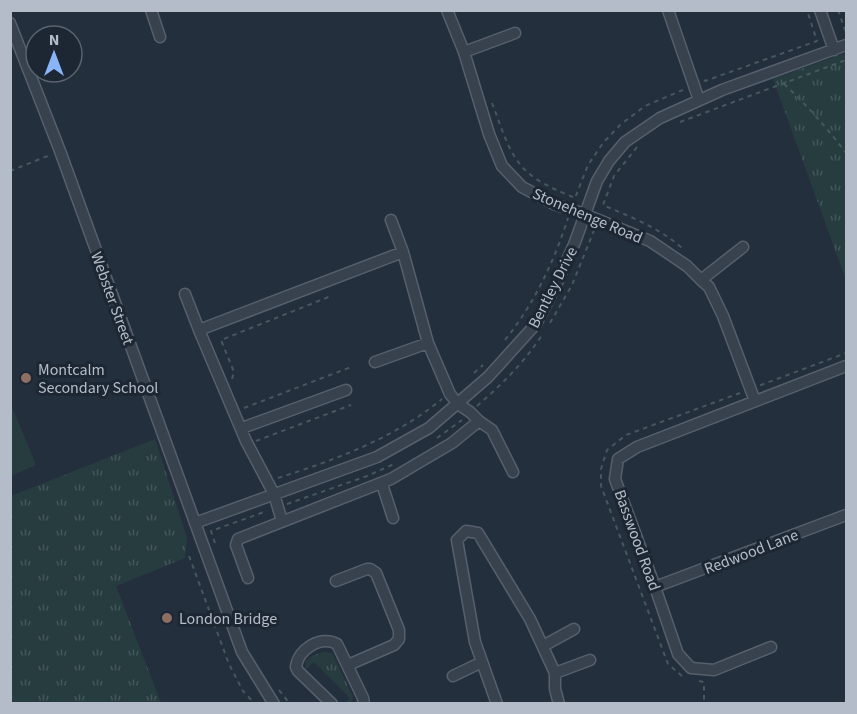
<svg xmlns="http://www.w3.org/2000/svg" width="857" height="714" font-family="'Source Sans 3',sans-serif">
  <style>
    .grass { fill: url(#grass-tufts) }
    .pitch { fill: #263c3f }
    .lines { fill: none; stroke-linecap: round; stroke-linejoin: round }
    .minor-casing { stroke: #565f6c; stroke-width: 13 }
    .path { stroke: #44595c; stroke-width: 2; stroke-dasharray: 4.5 4.5; stroke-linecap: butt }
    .minor { stroke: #38414e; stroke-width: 10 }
    .education-dot { fill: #8d6e63; stroke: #1d2633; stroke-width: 2 }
    .labels { text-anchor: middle; stroke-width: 6; stroke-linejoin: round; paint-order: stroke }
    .street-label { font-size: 16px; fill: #b4bcc9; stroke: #1d2633 }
    .poi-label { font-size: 16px; fill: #b4bcc9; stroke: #1d2633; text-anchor: start }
  </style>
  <defs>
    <pattern id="grass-tufts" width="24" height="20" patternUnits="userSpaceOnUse" patternTransform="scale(1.5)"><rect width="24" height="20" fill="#263c3f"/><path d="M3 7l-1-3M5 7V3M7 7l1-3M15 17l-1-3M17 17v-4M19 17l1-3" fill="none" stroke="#435659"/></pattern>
  </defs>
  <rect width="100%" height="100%" fill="#242f3e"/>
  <path class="grass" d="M 846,53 L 846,280 L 773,79 Z
    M 155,439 L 187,538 L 185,558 L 116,586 L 161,703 L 11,703 L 11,496 Z
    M 323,652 L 332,653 L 353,697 L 351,703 L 345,703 L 350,698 L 314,662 L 305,670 L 306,661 L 312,656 Z"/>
  <path class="pitch" d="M 11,404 L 36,465 L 11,476 L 10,476 Z"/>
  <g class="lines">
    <g class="minor-casing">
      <path id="minor" d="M 151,10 L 160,37
        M 447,10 L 464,52 L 489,134 L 502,166 L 522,187 L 554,204 L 584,214 L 650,241 L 687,266 L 701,280 L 709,287 L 723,316 L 755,401
        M 668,10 L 699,100
        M 820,10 L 834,50
        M 10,23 L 60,151 L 242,652 L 274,704
        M 464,52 L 515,33
        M 391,220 L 403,252 L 428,343 L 450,394 L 458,404 L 470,412 L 479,421 L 492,430 L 513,472
        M 701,280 L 743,247
        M 185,294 L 199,330 L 246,441 L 274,494 L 282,521
        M 199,330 L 403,252
        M 375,362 L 428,343
        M 242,428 L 346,390
        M 382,484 L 393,518
        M 195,523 L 377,457 L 429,428 L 488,377 L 536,324 L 557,283 L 575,242 L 597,181 L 609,161 L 625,142 L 660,118 L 722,90 L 846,45
        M 248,578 L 236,545 L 238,539 L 391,479 L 452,443 L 479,421
        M 336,581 L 367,569 L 370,569 L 376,573 L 399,630 L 399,639 L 394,645 L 348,665
        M 655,587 L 846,515
        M 543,646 L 574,629
        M 771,647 L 714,670 L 691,668 L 678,654 L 655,587 L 615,479 L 618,459 L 637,447 L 846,366
        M 555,673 L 590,660
        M 453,676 L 482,662
        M 332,704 L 298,671 L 296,667 C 298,649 321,635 337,644 L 363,698 L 364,704
        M 497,704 L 475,642 L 457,540 L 466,531 L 478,533 L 530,619 L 555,673 L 555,689 L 559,704"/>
    </g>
    <path class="path" d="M 838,10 L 845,30 L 846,29
      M 704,80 L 705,81 L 817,41 L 807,10
      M 784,84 C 807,105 827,128 846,153
      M 492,103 C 500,123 506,146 519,163 C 531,180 556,190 575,198 L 588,165 L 603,143 L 620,125 L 645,106 L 685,89
      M 680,122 L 846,60
      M 637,147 L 614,176 L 603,205 C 631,217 660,228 683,249
      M 10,171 L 50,155
      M 550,323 L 572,285 L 595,228
      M 505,340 C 534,304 554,262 568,218
      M 474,373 L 483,365
      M 232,379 L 234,372 L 221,340 L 331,296
      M 761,384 L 761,385 L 846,353
      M 477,406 C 501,385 524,363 542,335
      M 244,408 L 351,367
      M 437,438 L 462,420
      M 256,441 L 351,405
      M 278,478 C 335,460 395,438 442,399
      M 287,504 L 367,476 L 394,464
      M 215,543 L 211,531 L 267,511
      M 189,556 L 229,664 L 243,691 L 255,704
      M 682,676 L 668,664 L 601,486 L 601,469 L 607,450 L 626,435 L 740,393
      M 699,681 L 704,682 L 704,704
      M 279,690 L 290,704"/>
    <use href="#minor" class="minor"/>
  </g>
  <g class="education-dot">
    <circle cx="26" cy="378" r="6"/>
    <circle cx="167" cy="618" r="6"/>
  </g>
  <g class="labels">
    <g class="street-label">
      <text transform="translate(588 215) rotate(23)" y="6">Stonehenge Road</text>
      <text transform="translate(552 287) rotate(-63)" y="6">Bentley Drive</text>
      <text transform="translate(113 298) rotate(70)" y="6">Webster Street</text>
      <text transform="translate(638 540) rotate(70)" y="6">Basswood Road</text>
      <text transform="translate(751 551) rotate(-21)" y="6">Redwood Lane</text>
    </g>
    <g class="poi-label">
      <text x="38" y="375">Montcalm<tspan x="38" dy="18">Secondary School</tspan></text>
      <text x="179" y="624">London Bridge</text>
    </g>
  </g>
  <rect width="857" height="714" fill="none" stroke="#b4bcc9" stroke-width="24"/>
  <g transform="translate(54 54)"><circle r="28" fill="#1d2633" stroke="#59626f" stroke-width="1.5"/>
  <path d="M0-4.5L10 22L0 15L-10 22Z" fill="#8ab4f8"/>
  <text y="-9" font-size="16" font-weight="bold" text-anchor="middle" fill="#b4bcc9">N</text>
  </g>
</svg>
